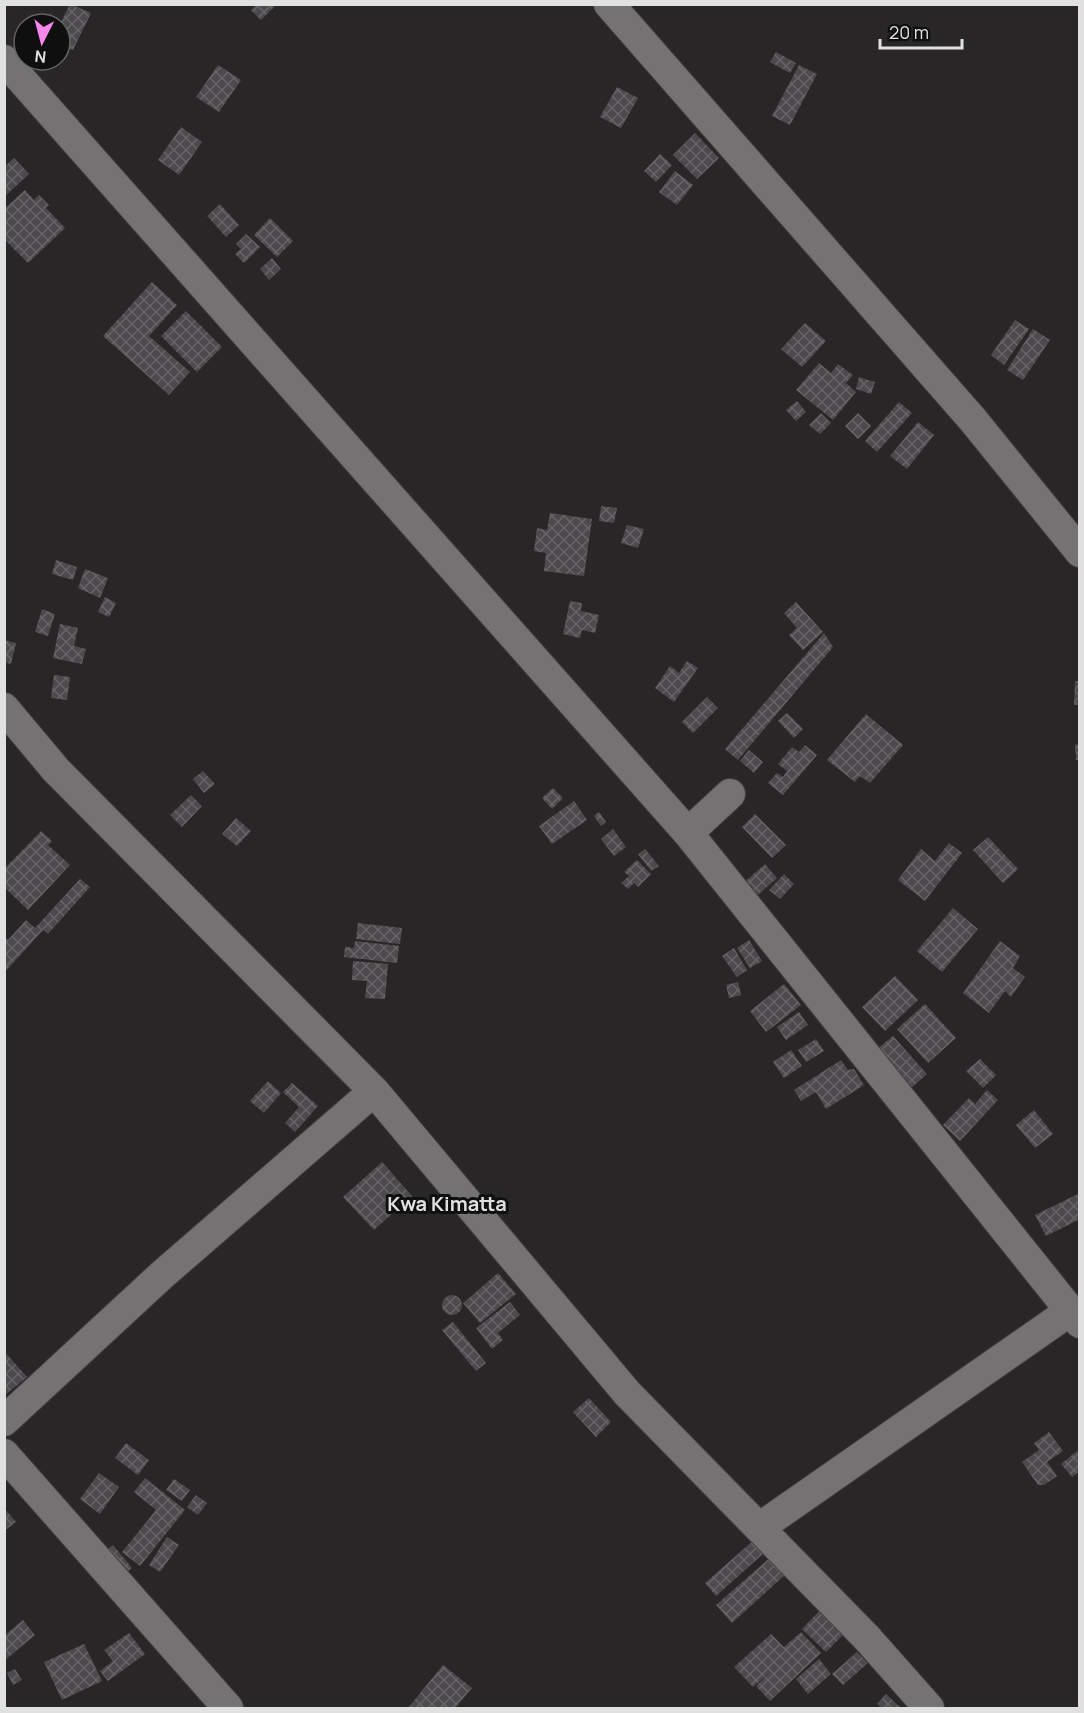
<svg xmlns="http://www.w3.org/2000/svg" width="1084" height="1713" font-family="Manrope,sans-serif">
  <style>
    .building { fill: url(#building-cross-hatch) }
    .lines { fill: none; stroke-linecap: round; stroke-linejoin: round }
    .minor-casing { stroke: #434142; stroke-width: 32 }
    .minor { stroke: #757274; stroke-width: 30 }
    .labels { text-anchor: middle; stroke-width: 6; stroke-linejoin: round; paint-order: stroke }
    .quarter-label { font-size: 20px; font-weight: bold; fill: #e2e1e2; stroke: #100f10 }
  </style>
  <defs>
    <pattern id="building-cross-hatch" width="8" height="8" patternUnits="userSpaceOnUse" patternTransform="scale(1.5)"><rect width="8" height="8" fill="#4c4a4c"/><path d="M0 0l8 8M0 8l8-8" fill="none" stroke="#666466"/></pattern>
  </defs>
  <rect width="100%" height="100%" fill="#282627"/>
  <path class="building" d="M 70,4 L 91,13 L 73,50 L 60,43 L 60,24 Z
    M 257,4 L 272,4 L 275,6 L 261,20 L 251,10 Z
    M 776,52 L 796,63 L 790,73 L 770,62 Z
    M 218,65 L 241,80 L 219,112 L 196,97 Z
    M 799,65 L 817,74 L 790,125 L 772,116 Z
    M 617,87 L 638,98 L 621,128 L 600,117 Z
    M 181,127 L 202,142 L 179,175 L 158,160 Z
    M 695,133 L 719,158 L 697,179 L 673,155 Z
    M 660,154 L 672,165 L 656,182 L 644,171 Z
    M 14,158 L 29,174 L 4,197 L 4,167 Z
    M 675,171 L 693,185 L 677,205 L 659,192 Z
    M 25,190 L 34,200 L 39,195 L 49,205 L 46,208 L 65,228 L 28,263 L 4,239 L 4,209 Z
    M 220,204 L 239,225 L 226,237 L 207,216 Z
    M 270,218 L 293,241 L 277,257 L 254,235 Z
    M 246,234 L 260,247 L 244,263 L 235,254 L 241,249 L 236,244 Z
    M 272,258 L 281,269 L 269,280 L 260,269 Z
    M 152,282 L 177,305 L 149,336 L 190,372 L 169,395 L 103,336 Z
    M 186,311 L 222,347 L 197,372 L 161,336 Z
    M 1015,320 L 1029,329 L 1004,365 L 991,355 Z
    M 805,323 L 826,341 L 802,367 L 781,349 Z
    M 1033,329 L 1050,340 L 1023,380 L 1007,370 Z
    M 819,363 L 831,373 L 838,364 L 853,375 L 846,383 L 856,392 L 833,420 L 796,390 Z
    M 859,377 L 875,382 L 871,394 L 856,389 Z
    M 797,401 L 806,412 L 796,421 L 786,410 Z
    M 899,402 L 912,413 L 877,452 L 865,441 Z
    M 821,413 L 831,423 L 820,434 L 809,425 Z
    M 858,413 L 871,426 L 858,439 L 845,426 Z
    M 918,422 L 934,435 L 907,469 L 890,456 Z
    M 601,506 L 617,508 L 614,523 L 599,521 Z
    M 550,513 L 592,519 L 584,576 L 544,571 L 546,553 L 534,551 L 537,528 L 547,530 Z
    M 627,525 L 644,529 L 638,548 L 621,543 Z
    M 56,560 L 77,567 L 73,580 L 52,574 Z
    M 85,569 L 108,578 L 100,598 L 78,588 Z
    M 105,597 L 116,603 L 109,617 L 98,612 Z
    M 570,601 L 582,603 L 581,611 L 599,615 L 595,633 L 582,630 L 580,638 L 563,634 Z
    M 796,602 L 823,632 L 803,650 L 789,635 L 797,628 L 784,613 Z
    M 42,609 L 55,614 L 48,636 L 35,632 Z
    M 60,624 L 78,628 L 74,646 L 86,649 L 82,664 L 53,658 Z
    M 824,633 L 833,647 L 738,760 L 725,749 Z
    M 4,640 L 16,643 L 11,664 L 4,662 Z
    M 687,661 L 698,668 L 674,702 L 655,688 L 670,666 L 679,673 Z
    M 54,675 L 70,677 L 67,700 L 51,698 Z
    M 1075,681 L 1080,681 L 1080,705 L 1074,705 Z
    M 707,697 L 718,708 L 693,733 L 682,722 Z
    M 787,713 L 803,729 L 794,738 L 778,721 Z
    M 866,714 L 903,745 L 870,783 L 860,776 L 855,782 L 827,760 Z
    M 1080,744 L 1080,760 L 1076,760 L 1075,745 Z
    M 805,745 L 817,755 L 783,795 L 768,783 L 777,773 L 783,777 L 787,771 L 778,764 L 792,747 L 799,752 Z
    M 749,750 L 763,762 L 754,773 L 740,761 Z
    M 203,771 L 215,784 L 204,793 L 193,779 Z
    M 553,788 L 563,798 L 552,809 L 542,798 Z
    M 191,795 L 202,806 L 182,827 L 170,815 Z
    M 574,801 L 587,820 L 552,844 L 539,826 Z
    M 599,812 L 606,822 L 601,826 L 594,816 Z
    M 755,814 L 786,845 L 772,858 L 742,827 Z
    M 236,818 L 251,831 L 237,846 L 222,834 Z
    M 613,829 L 626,847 L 614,856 L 601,839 Z
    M 41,831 L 52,841 L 48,845 L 70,865 L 28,910 L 4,887 L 4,869 Z
    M 988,837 L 1018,869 L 1003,883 L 973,850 Z
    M 949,843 L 962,853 L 925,901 L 898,880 L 921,849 L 935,861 Z
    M 645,849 L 659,866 L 651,871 L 638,854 Z
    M 637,860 L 651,874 L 638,887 L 634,883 L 628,889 L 621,883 L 629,876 L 624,872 Z
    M 765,864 L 777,878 L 752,900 L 740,886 Z
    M 784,874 L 794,884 L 780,899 L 769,890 Z
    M 80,879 L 90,887 L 48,934 L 43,930 L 4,973 L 4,936 L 8,940 L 26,920 L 35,928 Z
    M 953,908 L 978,929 L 942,972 L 917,951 Z
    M 358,923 L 402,928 L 400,944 L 356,939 Z
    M 749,940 L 762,961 L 750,968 L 737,948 Z
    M 355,941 L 399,946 L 397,963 L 344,957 L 345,947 L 354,948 Z
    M 1000,941 L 1020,956 L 1013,968 L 1025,977 L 1011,997 L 1005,991 L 989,1013 L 963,993 Z
    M 734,948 L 747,970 L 737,977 L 722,956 Z
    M 353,961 L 388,964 L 385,999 L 365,998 L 367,981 L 352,980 Z
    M 895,976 L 918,1000 L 885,1031 L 862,1007 Z
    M 738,982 L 741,995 L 729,998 L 726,985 Z
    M 784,984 L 801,1005 L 766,1032 L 750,1011 Z
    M 925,1004 L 956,1038 L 928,1063 L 897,1029 Z
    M 799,1012 L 808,1025 L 786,1040 L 777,1027 Z
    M 893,1036 L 927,1074 L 910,1089 L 876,1050 Z
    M 816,1039 L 824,1051 L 806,1062 L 798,1050 Z
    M 791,1050 L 802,1066 L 784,1078 L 773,1062 Z
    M 980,1059 L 996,1075 L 983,1088 L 966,1071 Z
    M 841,1060 L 848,1070 L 854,1069 L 864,1085 L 826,1109 L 816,1092 L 801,1101 L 794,1090 Z
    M 268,1081 L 281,1093 L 264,1113 L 250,1101 Z
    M 292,1083 L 318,1106 L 295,1132 L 285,1123 L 299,1107 L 283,1092 Z
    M 987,1090 L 998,1100 L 960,1141 L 943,1125 L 969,1098 L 975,1104 Z
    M 1034,1110 L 1053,1134 L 1035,1148 L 1016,1125 Z
    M 382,1162 L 412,1196 L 374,1230 L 343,1197 Z
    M 1080,1193 L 1080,1219 L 1046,1236 L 1035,1215 Z
    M 498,1273 L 516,1294 L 480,1323 L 463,1303 Z
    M442 1305a10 10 0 1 1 20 0a10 10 0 1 1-20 0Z
    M 510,1302 L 520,1315 L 498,1333 L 503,1340 L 492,1349 L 476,1328 Z
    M 453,1322 L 486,1363 L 476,1371 L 442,1330 Z
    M 4,1351 L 27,1377 L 4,1396 Z
    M 589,1398 L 611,1422 L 596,1437 L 573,1412 Z
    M 1049,1432 L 1063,1451 L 1047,1462 L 1057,1476 L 1044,1485 L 1038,1485 L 1022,1462 L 1039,1450 L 1034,1443 Z
    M 126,1443 L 149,1460 L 138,1475 L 115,1458 Z
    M 1077,1451 L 1080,1454 L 1080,1471 L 1072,1477 L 1061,1464 Z
    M 99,1473 L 119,1487 L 100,1514 L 80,1499 Z
    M 145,1478 L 185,1510 L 140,1566 L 122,1552 L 156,1510 L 134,1492 Z
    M 174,1479 L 190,1490 L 182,1501 L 166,1490 Z
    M 196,1495 L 207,1503 L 198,1515 L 187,1507 Z
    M 4,1508 L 16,1522 L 4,1531 Z
    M 167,1537 L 179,1545 L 160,1572 L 149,1565 Z
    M 754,1540 L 765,1552 L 716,1596 L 705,1583 Z
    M 113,1545 L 132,1568 L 120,1578 L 101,1554 Z
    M 771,1557 L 786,1574 L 732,1623 L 716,1605 Z
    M 819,1611 L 843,1635 L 826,1652 L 802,1629 Z
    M 23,1620 L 35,1635 L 4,1661 L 4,1636 Z
    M 801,1632 L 821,1653 L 770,1701 L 756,1686 L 771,1671 L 753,1687 L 734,1667 L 771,1634 L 784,1647 Z
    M 129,1633 L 145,1654 L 108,1681 L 100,1671 L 113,1661 L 104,1650 Z
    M 84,1644 L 102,1681 L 62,1700 L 44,1662 Z
    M 857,1652 L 868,1663 L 843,1685 L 832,1674 Z
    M 819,1659 L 831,1674 L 808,1694 L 796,1679 Z
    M 443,1665 L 472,1688 L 455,1708 L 408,1708 Z
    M 15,1669 L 22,1680 L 13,1685 L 7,1673 Z
    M 886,1694 L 901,1708 L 882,1708 L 877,1704 Z"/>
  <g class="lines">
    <g class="minor-casing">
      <path id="minor" d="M 609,4 L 973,420 L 1080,552
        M 4,60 L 688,833 L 1080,1323
        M 4,708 L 56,770 L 374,1091 L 627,1393 L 867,1638 L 929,1708
        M 688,833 L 730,794
        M 4,1421 L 163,1274 L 374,1091
        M 4,1454 L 228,1708
        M 759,1528 L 1070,1311"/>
    </g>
    <use href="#minor" class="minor"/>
  </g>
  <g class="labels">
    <g class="quarter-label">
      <text x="447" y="1211">Kwa Kimatta</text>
    </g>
  </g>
  <rect width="1084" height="1713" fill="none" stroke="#e2e1e2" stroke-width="12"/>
  <g transform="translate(42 42) rotate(186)"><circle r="28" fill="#100f10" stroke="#646364" stroke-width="1.5"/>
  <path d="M0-4.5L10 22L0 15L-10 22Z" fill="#f788eb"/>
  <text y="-9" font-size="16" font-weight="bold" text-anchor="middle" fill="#e2e1e2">N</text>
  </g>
  <path d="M880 39v9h82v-9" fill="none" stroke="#e2e1e2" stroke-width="3"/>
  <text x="889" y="39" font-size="18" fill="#e2e1e2" stroke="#100f10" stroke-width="4.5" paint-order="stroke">20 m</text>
</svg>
